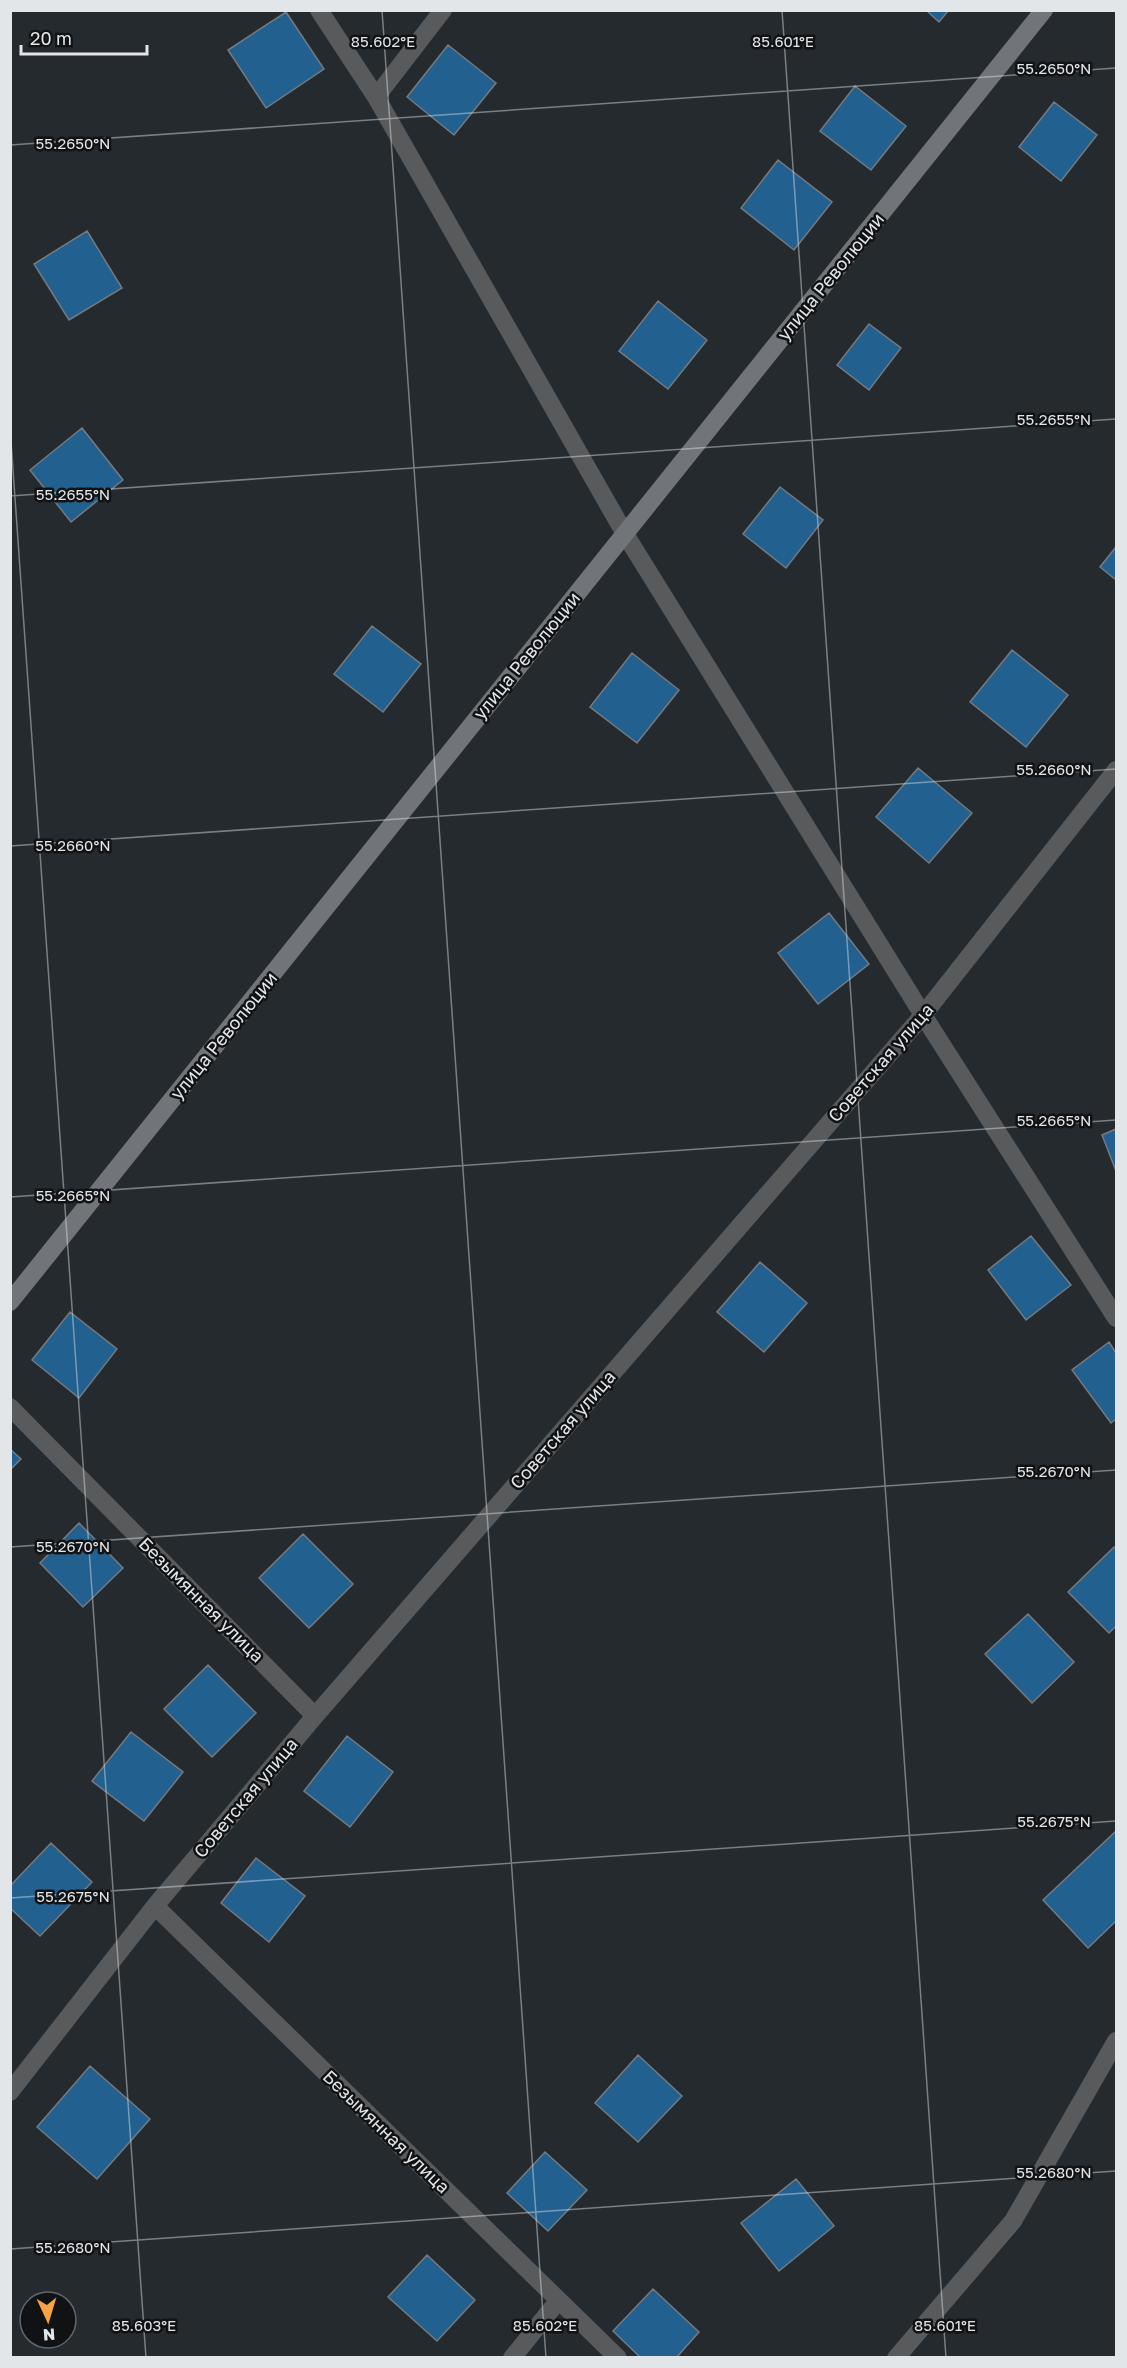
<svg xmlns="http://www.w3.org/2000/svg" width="1127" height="2368" font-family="'Golos Text',sans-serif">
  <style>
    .building { fill: #22608f; stroke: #757a80; stroke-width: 1.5 }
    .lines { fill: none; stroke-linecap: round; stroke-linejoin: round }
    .street { stroke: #585a5c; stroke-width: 18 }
    .secondary { stroke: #717579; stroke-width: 18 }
    .ticks { fill: none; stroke: #e3e6e9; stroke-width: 1.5; stroke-opacity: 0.45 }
    .labels { text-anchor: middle; stroke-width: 5; stroke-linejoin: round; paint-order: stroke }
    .street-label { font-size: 18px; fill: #e3e6e9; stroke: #101214 }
    .ticks-label { font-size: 15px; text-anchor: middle; fill: #e3e6e9; stroke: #101214; stroke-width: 5; stroke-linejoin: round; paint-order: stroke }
  </style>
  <rect width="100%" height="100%" fill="#252a2e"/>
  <path class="building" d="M 926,10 L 949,10 L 939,22 Z
    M 286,12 L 324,69 L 266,108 L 228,50 Z
    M 448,45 L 496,83 L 454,135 L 407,97 Z
    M 855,86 L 906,126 L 871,170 L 820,131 Z
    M 1054,102 L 1097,135 L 1061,181 L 1019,147 Z
    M 778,160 L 832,202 L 794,250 L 741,208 Z
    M 87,231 L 122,288 L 69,320 L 34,264 Z
    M 658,301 L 707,340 L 668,389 L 619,351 Z
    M 869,324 L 901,348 L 869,390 L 837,365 Z
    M 82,428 L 123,480 L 71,522 L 30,470 Z
    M 780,487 L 823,520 L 786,568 L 743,534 Z
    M 1116,547 L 1116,580 L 1100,567 Z
    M 372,626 L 421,664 L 383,712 L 334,674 Z
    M 1012,650 L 1068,695 L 1026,747 L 970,702 Z
    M 632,653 L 679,690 L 637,743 L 590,707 Z
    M 918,768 L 972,813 L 929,863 L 876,817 Z
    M 829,913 L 869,964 L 818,1004 L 778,953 Z
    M 1116,1129 L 1116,1171 L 1102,1135 Z
    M 1031,1236 L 1071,1285 L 1026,1320 L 988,1270 Z
    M 760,1262 L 807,1303 L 764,1352 L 717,1312 Z
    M 70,1312 L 117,1349 L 79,1398 L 32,1360 Z
    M 1109,1342 L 1116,1353 L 1116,1419 L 1111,1423 L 1072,1370 Z
    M 10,1449 L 21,1459 L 10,1470 Z
    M 79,1523 L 123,1568 L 83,1607 L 40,1563 Z
    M 303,1534 L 353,1584 L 309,1628 L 259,1578 Z
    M 1114,1547 L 1116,1549 L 1116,1626 L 1109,1633 L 1068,1592 Z
    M 1028,1614 L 1074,1662 L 1032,1703 L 985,1654 Z
    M 208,1665 L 256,1713 L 212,1757 L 164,1709 Z
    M 131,1732 L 183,1772 L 144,1821 L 92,1781 Z
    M 347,1736 L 393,1772 L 350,1827 L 304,1791 Z
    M 1116,1831 L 1116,1921 L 1088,1948 L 1043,1900 Z
    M 51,1843 L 92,1882 L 40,1936 L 10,1908 L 10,1886 Z
    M 256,1858 L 305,1896 L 269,1942 L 221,1903 Z
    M 638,2055 L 682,2096 L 638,2142 L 595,2103 Z
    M 90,2066 L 150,2119 L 97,2179 L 37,2127 Z
    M 545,2152 L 587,2190 L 548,2231 L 507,2193 Z
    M 796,2179 L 834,2226 L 779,2271 L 741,2223 Z
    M 427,2255 L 475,2300 L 437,2341 L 388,2297 Z
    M 653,2289 L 699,2332 L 676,2358 L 641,2358 L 613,2331 Z"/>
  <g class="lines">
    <path class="street" d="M 319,10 L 376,97 L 625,534 L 923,1015 L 1116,1318
      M 376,97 L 443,10
      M 10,1407 L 315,1716
      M 155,1906 L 618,2358
      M 10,2092 L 155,1906 L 315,1716 L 923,1015 L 1116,770
      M 512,2358 L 558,2301
      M 896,2358 L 1013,2221 L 1116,2041"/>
    <path class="secondary" d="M 10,1302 L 1044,10"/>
  </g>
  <path class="ticks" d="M 382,10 L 546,2358M 782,10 L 946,2358M 10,145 L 1116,68M 10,427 L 146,2358M 10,496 L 1116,419M 10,846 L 1116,769M 10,1197 L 1116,1120M 10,1547 L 1116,1470M 10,1898 L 1116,1821M 10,2249 L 1116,2171"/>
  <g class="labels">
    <g class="street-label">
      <text transform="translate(831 277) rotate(-51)" y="6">улица Революции</text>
      <text transform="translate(527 656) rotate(-51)" y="6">улица Революции</text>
      <text transform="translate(224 1036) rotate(-51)" y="6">улица Революции</text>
      <text transform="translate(881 1063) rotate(-49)" y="6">Советская улица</text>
      <text transform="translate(563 1430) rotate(-49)" y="6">Советская улица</text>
      <text transform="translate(201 1600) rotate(45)" y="6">Безымянная улица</text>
      <text transform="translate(246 1798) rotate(-50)" y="6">Советская улица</text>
      <text transform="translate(386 2132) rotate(44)" y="6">Безымянная улица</text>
    </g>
  </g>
  <g class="ticks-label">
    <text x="383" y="47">85.602°E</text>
    <text x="783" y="47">85.601°E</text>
    <text x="1054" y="74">55.2650°N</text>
    <text x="73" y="149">55.2650°N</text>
    <text x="1054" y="425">55.2655°N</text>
    <text x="73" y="500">55.2655°N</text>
    <text x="1054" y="775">55.2660°N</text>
    <text x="73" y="851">55.2660°N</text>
    <text x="1054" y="1126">55.2665°N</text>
    <text x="73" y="1201">55.2665°N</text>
    <text x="1054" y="1477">55.2670°N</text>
    <text x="73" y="1552">55.2670°N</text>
    <text x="1054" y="1827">55.2675°N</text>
    <text x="73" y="1902">55.2675°N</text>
    <text x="1054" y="2178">55.2680°N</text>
    <text x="73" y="2253">55.2680°N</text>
    <text x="144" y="2331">85.603°E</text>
    <text x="545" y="2331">85.602°E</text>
    <text x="945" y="2331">85.601°E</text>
  </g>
  <rect width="1127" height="2368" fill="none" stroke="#e3e6e9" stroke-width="24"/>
  <g transform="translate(48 2320) rotate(176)"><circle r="28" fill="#101214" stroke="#646769" stroke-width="1.5"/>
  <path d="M0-4.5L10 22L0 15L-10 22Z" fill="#f6a246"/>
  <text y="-9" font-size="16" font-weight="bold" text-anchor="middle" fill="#e3e6e9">N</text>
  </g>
  <path d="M21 45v9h126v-9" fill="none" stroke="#e3e6e9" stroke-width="3"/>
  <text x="30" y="45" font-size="18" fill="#e3e6e9" stroke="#101214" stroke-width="4.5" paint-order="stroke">20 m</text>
</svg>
